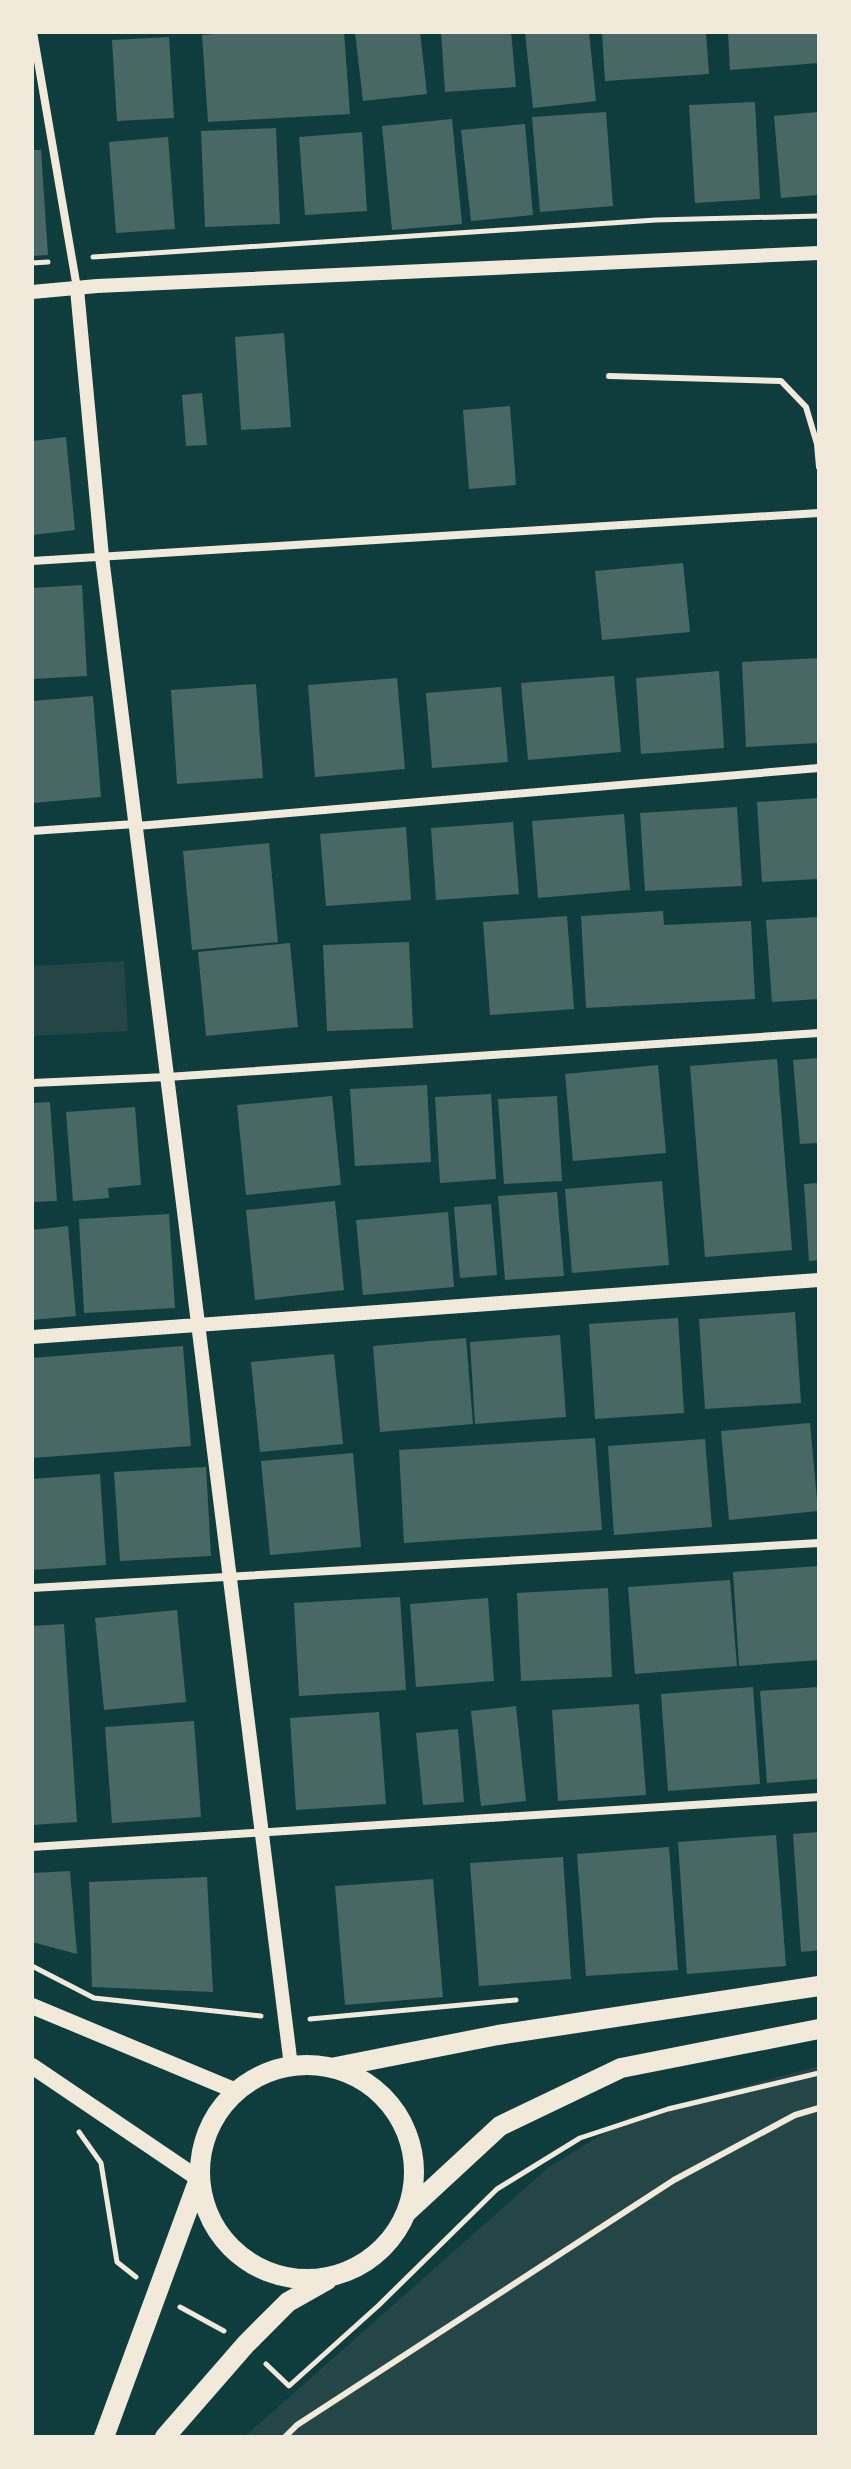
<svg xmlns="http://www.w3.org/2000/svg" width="851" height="2469" font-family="Roboto,sans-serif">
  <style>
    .green { fill: #244646 }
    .building { fill: #486865 }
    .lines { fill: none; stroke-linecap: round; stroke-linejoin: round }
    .path { stroke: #f1e9da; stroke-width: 5 }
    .service { stroke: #f1e9da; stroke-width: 6 }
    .minor { stroke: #f1e9da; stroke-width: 8 }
    .tertiary { stroke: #f1e9da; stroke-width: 14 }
    .secondary { stroke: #f1e9da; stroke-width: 16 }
    .primary { stroke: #f1e9da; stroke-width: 20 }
  </style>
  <rect width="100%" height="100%" fill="#0f3d3e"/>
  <path class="green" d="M 124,961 L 128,1031 L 32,1036 L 32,966 Z
    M 819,2066 L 819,2437 L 244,2437 L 549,2167 L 629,2118 Z"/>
  <path class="building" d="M 239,32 L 344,32 L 350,114 L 208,122 L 202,35 Z
    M 355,32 L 420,32 L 427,94 L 363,101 Z
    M 441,32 L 511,32 L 516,87 L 445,92 Z
    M 525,32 L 589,32 L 596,101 L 533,108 Z
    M 602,32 L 706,32 L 709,74 L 605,81 Z
    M 728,32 L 819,32 L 819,63 L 730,70 Z
    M 169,37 L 174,118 L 117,121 L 112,40 Z
    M 755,102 L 760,199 L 695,203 L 689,105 Z
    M 606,112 L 613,206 L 540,212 L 532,117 Z
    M 819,112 L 819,195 L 781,198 L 774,116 Z
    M 452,119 L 462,224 L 392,230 L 382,126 Z
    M 525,124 L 533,215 L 471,221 L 461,130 Z
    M 276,128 L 280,224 L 205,227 L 201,131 Z
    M 362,132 L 367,211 L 305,215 L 299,137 Z
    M 168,137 L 175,229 L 116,233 L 109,142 Z
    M 32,150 L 41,150 L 48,255 L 32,256 Z
    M 284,333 L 291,427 L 241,430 L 235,337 Z
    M 202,393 L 207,445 L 186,446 L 182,395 Z
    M 510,406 L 516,485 L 469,489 L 463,410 Z
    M 66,437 L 75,530 L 32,535 L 32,441 Z
    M 683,563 L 690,632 L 602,640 L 595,571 Z
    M 82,585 L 87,676 L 32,679 L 32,588 Z
    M 819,658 L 819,743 L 746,747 L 742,662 Z
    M 719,671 L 724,748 L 641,754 L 636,678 Z
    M 614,676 L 621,752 L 528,760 L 521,683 Z
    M 397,678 L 405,769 L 315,777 L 308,685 Z
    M 256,684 L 263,778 L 177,784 L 171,690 Z
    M 501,687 L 508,762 L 432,768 L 426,693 Z
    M 93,696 L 101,797 L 32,803 L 32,701 Z
    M 819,798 L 819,879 L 762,882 L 757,802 Z
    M 737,807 L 742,886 L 645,891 L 640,813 Z
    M 624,814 L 630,890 L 538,898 L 532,821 Z
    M 513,822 L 519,894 L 436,900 L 431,828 Z
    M 406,827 L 411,900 L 326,906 L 320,834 Z
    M 269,843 L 278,942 L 192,950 L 183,851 Z
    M 663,911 L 664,925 L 751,921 L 755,999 L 586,1008 L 581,916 Z
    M 567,916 L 574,1009 L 490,1015 L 483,922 Z
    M 819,917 L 819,999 L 772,1002 L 766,920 Z
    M 409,942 L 413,1028 L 327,1031 L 323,945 Z
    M 290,943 L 298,1027 L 206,1036 L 198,952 Z
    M 819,1058 L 819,1143 L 800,1144 L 793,1060 Z
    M 777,1059 L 792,1250 L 705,1257 L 690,1066 Z
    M 658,1065 L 666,1153 L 573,1161 L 565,1074 Z
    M 427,1085 L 431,1162 L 355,1166 L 350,1089 Z
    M 491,1094 L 496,1179 L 440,1183 L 435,1097 Z
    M 332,1096 L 341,1185 L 246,1195 L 237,1105 Z
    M 557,1096 L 562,1181 L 504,1184 L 498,1099 Z
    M 50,1102 L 57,1201 L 32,1202 L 32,1103 Z
    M 135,1107 L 141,1185 L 108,1188 L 109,1198 L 73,1201 L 66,1112 Z
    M 662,1181 L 669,1265 L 572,1273 L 565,1189 Z
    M 819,1183 L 819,1260 L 809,1261 L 804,1184 Z
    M 557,1192 L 564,1276 L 505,1280 L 498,1196 Z
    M 335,1201 L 344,1290 L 255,1300 L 246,1210 Z
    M 491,1204 L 497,1275 L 460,1278 L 454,1207 Z
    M 448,1212 L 454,1287 L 363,1295 L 356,1220 Z
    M 169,1214 L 175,1308 L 84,1313 L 79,1219 Z
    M 68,1226 L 76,1316 L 32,1320 L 32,1230 Z
    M 795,1312 L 801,1403 L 705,1409 L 699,1319 Z
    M 678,1318 L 684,1413 L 595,1419 L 589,1324 Z
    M 560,1335 L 566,1417 L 475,1424 L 470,1342 Z
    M 466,1338 L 473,1424 L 380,1432 L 373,1346 Z
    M 183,1346 L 191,1446 L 32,1458 L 32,1358 Z
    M 334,1354 L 343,1444 L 260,1452 L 251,1362 Z
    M 810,1423 L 818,1511 L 729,1520 L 721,1431 Z
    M 595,1438 L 602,1530 L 404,1543 L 399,1450 Z
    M 705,1439 L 712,1527 L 614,1535 L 608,1446 Z
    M 353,1453 L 361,1547 L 270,1555 L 261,1461 Z
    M 206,1467 L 211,1556 L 120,1561 L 114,1472 Z
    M 100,1474 L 106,1565 L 32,1570 L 32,1479 Z
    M 819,1566 L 819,1660 L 739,1666 L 733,1572 Z
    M 730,1580 L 737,1666 L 635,1674 L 628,1587 Z
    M 608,1588 L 612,1677 L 521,1681 L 517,1593 Z
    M 400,1597 L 406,1690 L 299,1696 L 294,1603 Z
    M 488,1598 L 494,1681 L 416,1687 L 410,1604 Z
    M 177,1610 L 186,1702 L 104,1710 L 95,1618 Z
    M 64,1624 L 77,1822 L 32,1825 L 32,1626 Z
    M 753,1687 L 760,1784 L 668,1791 L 661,1694 Z
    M 819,1687 L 819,1779 L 767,1783 L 760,1691 Z
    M 639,1704 L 646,1795 L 558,1801 L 552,1710 Z
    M 516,1706 L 526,1801 L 481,1806 L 471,1711 Z
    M 379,1712 L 386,1804 L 296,1810 L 290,1718 Z
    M 194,1721 L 201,1817 L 112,1823 L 105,1727 Z
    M 458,1729 L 464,1802 L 423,1805 L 416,1733 Z
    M 819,1832 L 819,1950 L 801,1952 L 793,1834 Z
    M 776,1835 L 786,1966 L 687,1974 L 678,1842 Z
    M 669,1847 L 678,1970 L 586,1976 L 577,1854 Z
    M 563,1857 L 571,1979 L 479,1986 L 470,1863 Z
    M 70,1871 L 77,1954 L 32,1942 L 32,1873 Z
    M 207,1877 L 213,1992 L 92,1987 L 89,1882 Z
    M 433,1879 L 443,1997 L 345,2005 L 335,1886 Z"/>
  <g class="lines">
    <path class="path" d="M 93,257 L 656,220 L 819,216
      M 32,263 L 48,262
      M 32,1966 L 94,1998 L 261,2016
      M 310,2019 L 516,2000
      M 79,2132 L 101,2163 L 117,2262 L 136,2277
      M 180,2307 L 224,2331
      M 266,2364 L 289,2386 L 379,2305 L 497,2189 L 580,2138 L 668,2109 L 819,2073"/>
    <path class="service" d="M 609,376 L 781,381 L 806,407 L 817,444 L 819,467
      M 285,2437 L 297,2425 L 674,2180 L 795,2115 L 819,2108"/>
    <path class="minor" d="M 33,32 L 77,288
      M 32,561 L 819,513
      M 32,831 L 135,824 L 137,826 L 819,768
      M 32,1083 L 167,1077 L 819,1033
      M 32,1588 L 819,1543
      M 32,1847 L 819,1797"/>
    <path class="tertiary" d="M 77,289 L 102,557 L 291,2066
      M 32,292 L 97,286 L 819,253
      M 32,1337 L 819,1280"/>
    <path class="secondary" d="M 32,2006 L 236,2091
      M 32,2066 L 199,2179"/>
    <path class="primary" d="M200 2172a107 107 0 1 1 214 0a107 107 0 1 1-214 0Z
      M 331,2068 L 498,2035 L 819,1986
      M 406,2213 L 500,2126 L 621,2068 L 819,2029
      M 104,2437 L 199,2179
      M 165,2437 L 246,2344 L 288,2302 L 327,2280"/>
  </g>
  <rect width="851" height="2469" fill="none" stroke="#f1e9da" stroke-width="68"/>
</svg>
